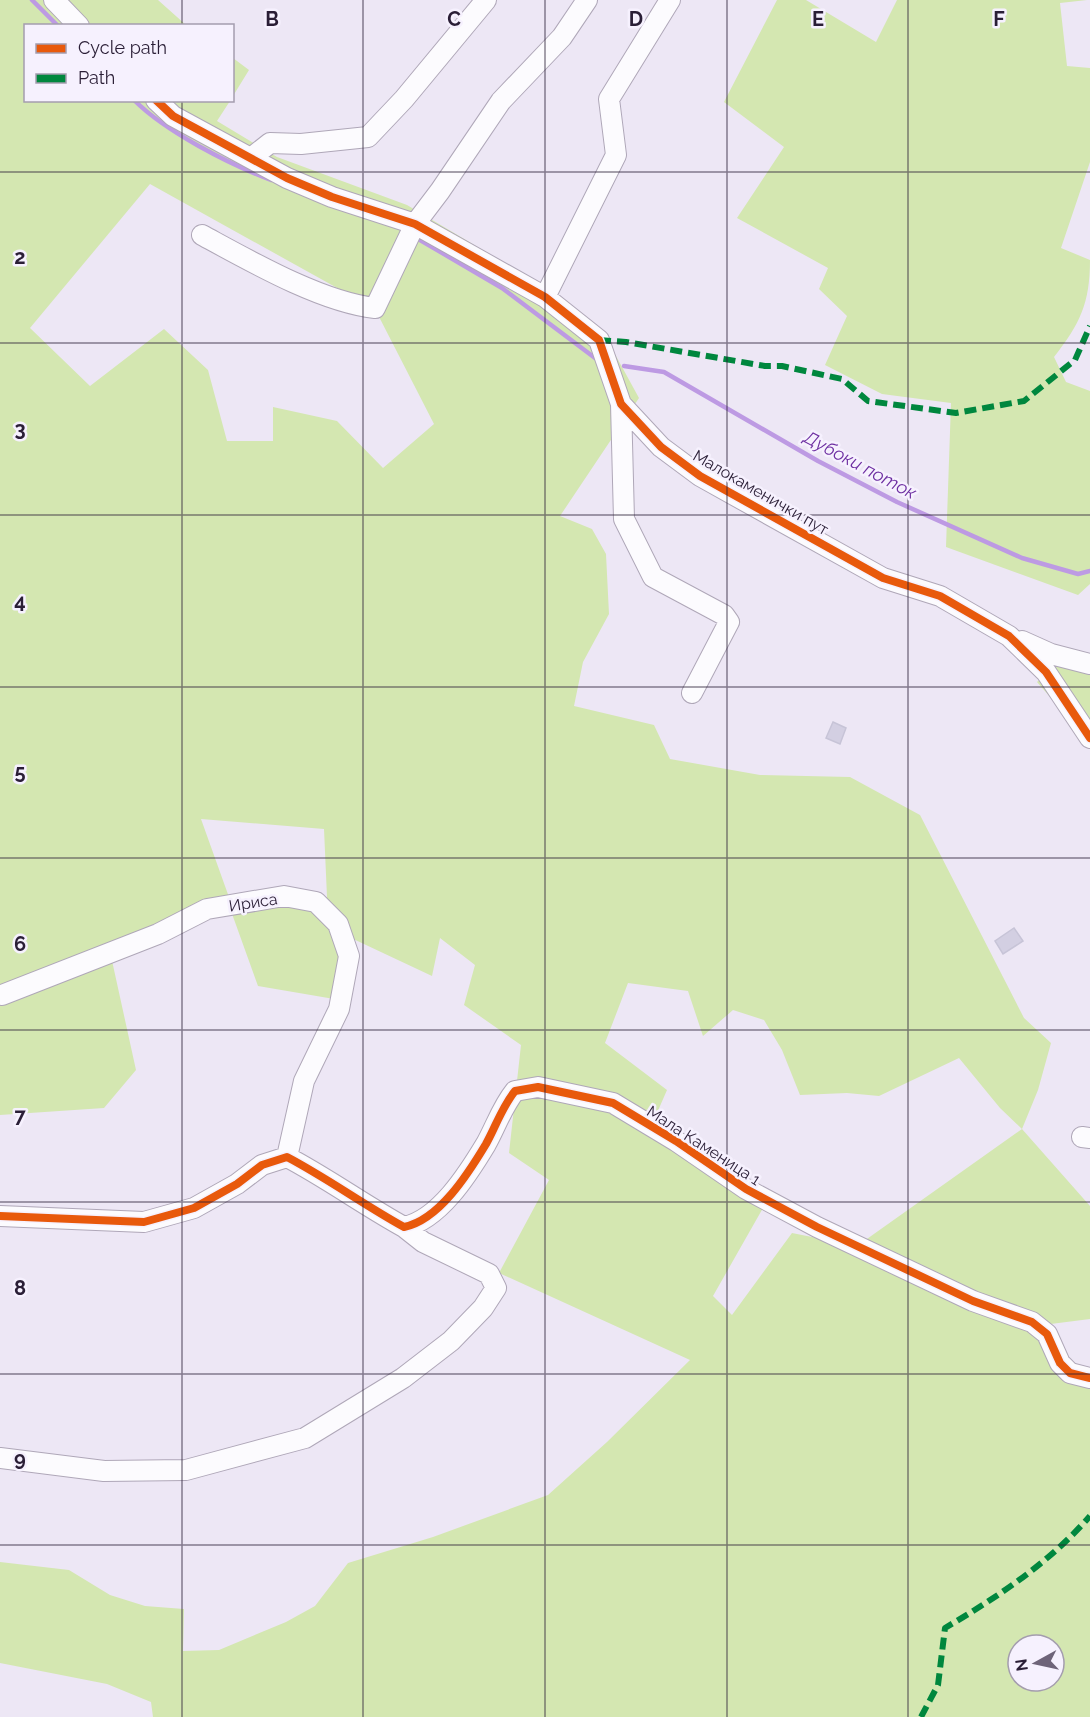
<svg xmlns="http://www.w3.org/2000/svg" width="1090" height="1717" font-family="Raleway,sans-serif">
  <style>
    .green { fill: #d4e7b1; fill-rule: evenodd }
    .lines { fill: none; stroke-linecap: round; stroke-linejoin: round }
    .stream { stroke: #bd9ae3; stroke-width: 4.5 }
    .building { fill: #d3cfe2; stroke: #c7c4d7; stroke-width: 1.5 }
    .minor-casing { stroke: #afa7b8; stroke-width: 22 }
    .minor { stroke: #fcfbfe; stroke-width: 20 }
    .quiet { stroke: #00873e; stroke-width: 6; stroke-dasharray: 12 6; stroke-linecap: butt }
    .cycleway-casing { stroke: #f6f1fe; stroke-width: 11 }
    .cycleway { stroke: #e8590c; stroke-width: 8 }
    .grid { fill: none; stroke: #2a1e36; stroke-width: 1.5; stroke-opacity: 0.55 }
    .labels { text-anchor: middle; stroke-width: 5; stroke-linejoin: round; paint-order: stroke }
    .street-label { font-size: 16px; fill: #2a1e36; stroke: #f6f1fe }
    .water-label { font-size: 18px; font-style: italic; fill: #6d2ea1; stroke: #f6f1fe }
    .grid-label { font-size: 20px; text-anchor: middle; font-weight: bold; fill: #2a1e36; stroke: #f6f1fe; stroke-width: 5; stroke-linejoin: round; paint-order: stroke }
  </style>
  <rect width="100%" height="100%" fill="#ede7f5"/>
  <path class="green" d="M 0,0 L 158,0 L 186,25 L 26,26 L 26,100 L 230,101 L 217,121 L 277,157 L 407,205 L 513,268 L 605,336 L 639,398 L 560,516 L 592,529 L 606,554 L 609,614 L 583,662 L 574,706 L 654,725 L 670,759 L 760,775 L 850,777 L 920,815 L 1024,1018 L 1051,1043 L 1038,1090 L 1022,1129 L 1090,1206 L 1090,1319 L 1035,1326 L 1057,1374 L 1084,1385 L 1090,1384 L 1090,1717 L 153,1717 L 151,1702 L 107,1684 L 0,1663 L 0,1562 L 69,1570 L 110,1595 L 145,1606 L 184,1609 L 183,1651 L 219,1650 L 286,1622 L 315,1606 L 348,1563 L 433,1537 L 548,1495 L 607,1442 L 690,1360 L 499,1273 L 549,1180 L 509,1153 L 521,1045 L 464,1005 L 475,965 L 440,938 L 432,976 L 349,937 L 340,1000 L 258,986 L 231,911 L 327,897 L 324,829 L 201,819 L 230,900 L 109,947 L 136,1070 L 104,1108 L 0,1115 ZM 150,184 L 375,309 L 434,424 L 383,468 L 337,421 L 273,407 L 273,441 L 227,441 L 208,370 L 164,329 L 90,386 L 30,328 ZM 628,983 L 688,991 L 703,1036 L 733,1010 L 764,1020 L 782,1050 L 800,1095 L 847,1093 L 879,1096 L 959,1058 L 1000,1108 L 1022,1129 L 857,1246 L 792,1233 L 732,1315 L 713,1296 L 763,1208 L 650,1129 L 667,1090 L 605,1043 ZM 1018,1645 L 1054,1645 L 1054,1681 L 1018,1681 Z
    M 777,0 L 806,0 L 876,42 L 897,0 L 1087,0 L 1060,3 L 1067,66 L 1090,68 L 1090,162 L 1061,248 L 1090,260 C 1090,303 1080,324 1054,357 L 1066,382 L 1090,391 L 1090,584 L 1078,595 L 946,547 L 951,403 L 882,394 L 825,365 L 847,316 L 819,289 L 828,268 L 737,218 L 784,147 L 724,102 Z
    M 233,58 L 249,70 L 233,96 Z
    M 1055,665 L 1090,671 L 1090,743 L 1037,682 Z"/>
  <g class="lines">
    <path class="stream" d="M 32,0 L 58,26
      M 134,100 C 166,132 229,164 271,180
      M 420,240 L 502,288 L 595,358
      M 624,366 L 664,372 L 818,461 L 897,502 L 1022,558 L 1078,574 L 1090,571"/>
  </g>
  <path class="building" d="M 833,722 L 846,728 L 840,744 L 826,738 Z
    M 1014,928 L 1023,941 L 1003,954 L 995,941 Z"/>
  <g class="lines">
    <g class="minor-casing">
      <path id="minor" d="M 54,0 L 79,26
        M 156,100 L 173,116 L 287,178 L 332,197 L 415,224 L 545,297 L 599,340 L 621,404 L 661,447 L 700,476 L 883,578 L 940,596 L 1009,636 L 1046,672 L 1090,738
        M 251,158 L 270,143 L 301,144 L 368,137 L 404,99 L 486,0
        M 202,235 C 250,261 321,302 375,308 L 415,224 L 440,191 L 501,101 L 562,37 L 587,0
        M 545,297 L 616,155 L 609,99 L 670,0
        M 621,404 L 624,519 L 653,577 L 724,615 L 729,622 L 692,693
        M 1022,641 L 1051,654 L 1090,664
        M 2,995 L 158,934 L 207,909 L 284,896 L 316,902 L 338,924 L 349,956 L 339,1009 L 304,1081 L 287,1157
        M 1082,1137 L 1090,1138
        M 0,1216 L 144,1222 L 194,1208 L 237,1184 L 262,1165 L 287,1157 C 327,1178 364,1205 404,1227 C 439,1220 468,1174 486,1144 C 496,1126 502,1107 515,1091 L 538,1087 L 613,1103 L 676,1141 L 746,1189 L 817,1227 L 973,1301 L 1032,1322 L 1047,1334 L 1060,1363 L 1070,1373 L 1090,1378
        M 0,1458 L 104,1471 L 186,1470 L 305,1438 L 403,1378 L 451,1341 L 483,1308 L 496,1288 L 489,1274 L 423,1242 L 404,1227"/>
    </g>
    <use href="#minor" class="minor"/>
    <path class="quiet" d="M 599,340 L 626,342 L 765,366 L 782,366 L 842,379 L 868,401 L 956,413 L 1024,401 L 1075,360 L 1090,326
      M 921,1717 L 938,1685 L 945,1628 C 999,1596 1049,1563 1090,1516"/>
    <g class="cycleway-casing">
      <path id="cycleway" d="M 156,100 L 173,116 L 287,178 L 332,197 L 415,224 L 545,297 L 599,340 L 621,404 L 661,447 L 700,476 L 883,578 L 940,596 L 1009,636 L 1046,672 L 1090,738
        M 0,1216 L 144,1222 L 194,1208 L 237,1184 L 262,1165 L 287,1157 C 327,1178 364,1205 404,1227 C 439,1220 468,1174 486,1144 C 496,1126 502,1107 515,1091 L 538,1087 L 613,1103 L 676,1141 L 746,1189 L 817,1227 L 973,1301 L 1032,1322 L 1047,1334 L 1060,1363 L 1070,1373 L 1090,1378"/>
    </g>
    <use href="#cycleway" class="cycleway"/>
  </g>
  <path class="grid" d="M 182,0 L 182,26M 363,0 L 363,1717M 545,0 L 545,1717M 727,0 L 727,1717M 908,0 L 908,1717M 182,100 L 182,1717M 0,172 L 1090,172M 0,343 L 1090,343M 0,515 L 1090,515M 0,687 L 1090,687M 0,858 L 1090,858M 0,1030 L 1090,1030M 0,1202 L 1090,1202M 0,1374 L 1090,1374M 0,1545 L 1090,1545"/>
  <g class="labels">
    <g class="street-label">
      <text transform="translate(761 492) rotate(30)" y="6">Малокаменички пут</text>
      <text transform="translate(253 902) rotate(-9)" y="6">Ириса</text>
      <text transform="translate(704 1145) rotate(33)" y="6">Мала Каменица 1</text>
    </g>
    <g class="water-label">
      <text transform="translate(860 465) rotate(28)" y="6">Дубоки поток</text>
    </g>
  </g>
  <g class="grid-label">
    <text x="272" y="26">B</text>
    <text x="454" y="26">C</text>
    <text x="636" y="26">D</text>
    <text x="818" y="26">E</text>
    <text x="999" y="26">F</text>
    <text x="20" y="264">2</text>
    <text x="20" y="436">3</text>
    <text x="20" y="608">4</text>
    <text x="20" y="779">5</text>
    <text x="20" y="951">6</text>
    <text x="20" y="1123">7</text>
    <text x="20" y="1295">8</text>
    <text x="20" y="1466">9</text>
  </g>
  <rect x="24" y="24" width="210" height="78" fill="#f6f1fe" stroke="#a49dae" stroke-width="1.5"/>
  <rect x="36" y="44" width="30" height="9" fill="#e8590c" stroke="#a49dae" stroke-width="1.5"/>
  <text x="78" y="54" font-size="18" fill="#2a1e36">Cycle path</text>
  <rect x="36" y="74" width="30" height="9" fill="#00873e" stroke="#a49dae" stroke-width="1.5"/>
  <text x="78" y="84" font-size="18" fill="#2a1e36">Path</text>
  <g transform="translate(1036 1663) rotate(262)"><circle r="28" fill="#f6f1fe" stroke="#a49dae" stroke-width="1.5"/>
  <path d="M0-4.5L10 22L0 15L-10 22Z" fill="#6e6479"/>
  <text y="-9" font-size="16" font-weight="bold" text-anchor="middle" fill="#2a1e36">N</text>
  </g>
</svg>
